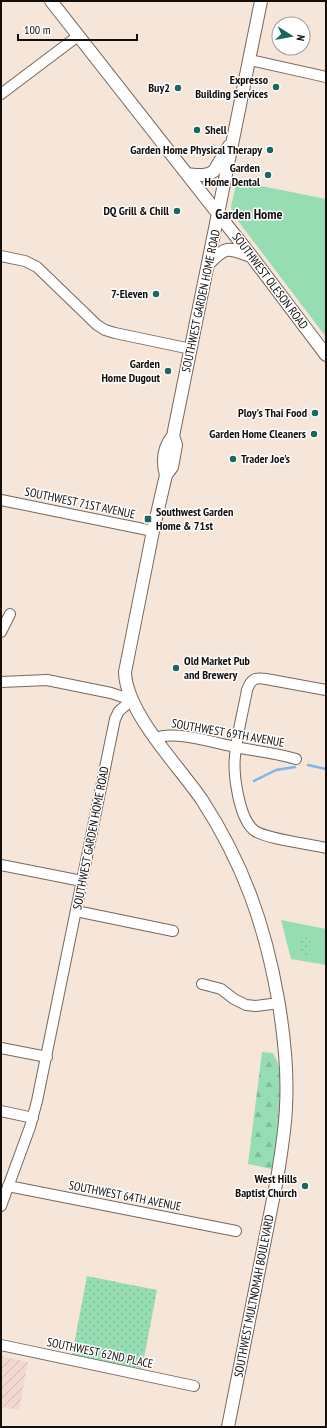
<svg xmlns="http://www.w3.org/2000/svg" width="327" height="1428" font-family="'PT Sans Narrow',sans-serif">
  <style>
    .industrial { fill: url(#industrial-furrows) }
    .green { fill: #97ddb3 }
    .forest { fill: url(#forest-firs) }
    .garden { fill: url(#garden-dots) }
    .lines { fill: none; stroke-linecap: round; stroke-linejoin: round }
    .stream { stroke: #7db4ea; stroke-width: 2.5 }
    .minor-casing { stroke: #76675d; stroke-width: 12 }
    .major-casing { stroke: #76675d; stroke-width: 14 }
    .minor { stroke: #fff; stroke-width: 10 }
    .major { stroke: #fff; stroke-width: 12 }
    .poi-dot { fill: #1b665f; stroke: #fff; stroke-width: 1.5 }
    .labels { text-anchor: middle; stroke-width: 3; stroke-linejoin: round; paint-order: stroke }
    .poi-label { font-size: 12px; font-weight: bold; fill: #130e0a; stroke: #fff; text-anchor: end }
    .street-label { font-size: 12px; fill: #130e0a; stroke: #fff }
    .quarter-label { font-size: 14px; font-weight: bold; fill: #130e0a; stroke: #fff }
  </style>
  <defs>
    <pattern id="industrial-furrows" width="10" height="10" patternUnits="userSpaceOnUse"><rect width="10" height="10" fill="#f2d9d0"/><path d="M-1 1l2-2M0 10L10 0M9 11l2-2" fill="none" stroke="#cfb9b1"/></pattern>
    <pattern id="forest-firs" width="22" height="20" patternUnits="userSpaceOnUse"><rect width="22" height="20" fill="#97ddb3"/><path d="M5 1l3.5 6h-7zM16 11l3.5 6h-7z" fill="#81bc99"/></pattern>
    <pattern id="garden-dots" width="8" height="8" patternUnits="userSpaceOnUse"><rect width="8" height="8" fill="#97ddb3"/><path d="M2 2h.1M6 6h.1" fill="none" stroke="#81bc99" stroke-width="1.8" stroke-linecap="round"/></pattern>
  </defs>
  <rect width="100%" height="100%" fill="#f6e6d9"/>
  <path class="industrial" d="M 1,1356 L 28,1362 L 19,1410 L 1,1407 Z"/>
  <path class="green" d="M 237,181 L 326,199 L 326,337 L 232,213 L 231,206 Z
    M 281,920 L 326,929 L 326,965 L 291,959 Z"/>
  <path class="forest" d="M 262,1052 L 273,1053 L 277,1061 L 282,1078 L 277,1137 L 272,1169 L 248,1164 Z"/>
  <path class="garden" d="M 301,935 L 311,936 L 309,955 L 299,954 Z
    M 87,1276 L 157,1290 L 142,1369 L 72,1355 Z"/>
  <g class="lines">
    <path class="stream" d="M 308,765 L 326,769
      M 254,781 L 276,770 L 295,767"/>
    <g class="minor-casing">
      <path id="minor" d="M 250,60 L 326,77
        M 1,94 L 78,36
        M 1,256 L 25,261 L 37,267 L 97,325 L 105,330 L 115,333 L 191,349
        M 1,500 L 153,531
        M 1,632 L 10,614
        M 1,682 L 47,680 L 111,693 L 132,700
        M 326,690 L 266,679 C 255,677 251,679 247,690 C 243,712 237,734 235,756 C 233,774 239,820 255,831 C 267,839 309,844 326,848
        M 156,738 C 174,730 215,743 235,747 C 255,751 276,753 296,759
        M 1,865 L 82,881
        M 76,911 L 173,931
        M 202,984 L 221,989 L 234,999 L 246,1005 L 256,1006 L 279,1003
        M 1,1048 L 47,1057
        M 1,1111 L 33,1118
        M 8,1186 L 236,1231
        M 1,1206 L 30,1127 L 37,1101 L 115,719 L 119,711 L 132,700
        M 1,1345 L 194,1386"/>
    </g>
    <g class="major-casing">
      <path id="major" d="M 51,1 L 252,257 L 326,355
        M 187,174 C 197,175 206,177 214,171 L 229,146
        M 209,263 C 227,245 228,248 251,256
        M 166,475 C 162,461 164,447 173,436
        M 228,1427 L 277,1179 C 281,1155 285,1131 286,1107 C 288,1071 284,1034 278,999 C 265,925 243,863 202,800 C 179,766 126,713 125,672 L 153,531 L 166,475 L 172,467 L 176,445 L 173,436 L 261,1"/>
    </g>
    <use href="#minor" class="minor"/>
    <use href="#major" class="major"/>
  </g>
  <g class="poi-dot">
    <circle cx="276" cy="87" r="4"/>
    <circle cx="178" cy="88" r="4"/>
    <circle cx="197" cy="130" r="4"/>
    <circle cx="270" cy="150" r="4"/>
    <circle cx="268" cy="175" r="4"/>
    <circle cx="177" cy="211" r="4"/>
    <circle cx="156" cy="294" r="4"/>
    <circle cx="168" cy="371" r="4"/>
    <circle cx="315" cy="413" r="4"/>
    <circle cx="314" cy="434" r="4"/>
    <circle cx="233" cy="459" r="4"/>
    <rect x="144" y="515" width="8" height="8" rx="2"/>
    <circle cx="176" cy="668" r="4"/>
    <circle cx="305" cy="1186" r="4"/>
  </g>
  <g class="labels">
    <g class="poi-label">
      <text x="268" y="84">Expresso<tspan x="268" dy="14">Building Services</tspan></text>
      <text x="170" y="92">Buy2</text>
      <text x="205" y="134" text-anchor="start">Shell</text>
      <text x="262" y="154">Garden Home Physical Therapy</text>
      <text x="260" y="172">Garden<tspan x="260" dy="14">Home Dental</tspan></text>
      <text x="169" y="215">DQ Grill &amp; Chill</text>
      <text x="148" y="298">7-Eleven</text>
      <text x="160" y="368">Garden<tspan x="160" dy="14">Home Dugout</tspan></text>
      <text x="307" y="417">Ploy's Thai Food</text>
      <text x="306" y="438">Garden Home Cleaners</text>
      <text x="241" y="463" text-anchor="start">Trader Joe's</text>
      <text x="156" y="516" text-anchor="start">Southwest Garden<tspan x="156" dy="14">Home &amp; 71st</tspan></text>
      <text x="184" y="665" text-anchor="start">Old Market Pub<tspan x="184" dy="14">and Brewery</tspan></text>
      <text x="297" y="1183">West Hills<tspan x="297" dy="14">Baptist Church</tspan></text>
    </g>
    <g class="street-label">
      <text transform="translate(270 281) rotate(53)" y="4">SOUTHWEST OLESON ROAD</text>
      <text transform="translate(201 301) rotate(-78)" y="4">SOUTHWEST GARDEN HOME ROAD</text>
      <text transform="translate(80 503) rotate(12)" y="4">SOUTHWEST 71ST AVENUE</text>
      <text transform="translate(228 733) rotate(10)" y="4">SOUTHWEST 69TH AVENUE</text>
      <text transform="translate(91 838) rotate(-79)" y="4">SOUTHWEST GARDEN HOME ROAD</text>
      <text transform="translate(125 1196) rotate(11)" y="4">SOUTHWEST 64TH AVENUE</text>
      <text transform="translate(254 1296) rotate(-79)" y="4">SOUTHWEST MULTNOMAH BOULEVARD</text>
      <text transform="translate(100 1353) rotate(12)" y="4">SOUTHWEST 62ND PLACE</text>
    </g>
    <g class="quarter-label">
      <text x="249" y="219">Garden Home</text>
    </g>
  </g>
  <rect width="327" height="1428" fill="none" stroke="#130e0a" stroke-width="4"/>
  <g transform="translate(291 36) rotate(101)"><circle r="19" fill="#ffffff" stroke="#a19f9d"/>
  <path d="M0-3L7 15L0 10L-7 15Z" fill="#1b665f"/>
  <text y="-6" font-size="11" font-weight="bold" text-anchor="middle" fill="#130e0a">N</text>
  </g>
  <path d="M18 34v6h119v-6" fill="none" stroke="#130e0a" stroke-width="2"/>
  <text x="24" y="34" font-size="12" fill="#130e0a" stroke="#ffffff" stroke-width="3" paint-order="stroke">100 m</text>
</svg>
